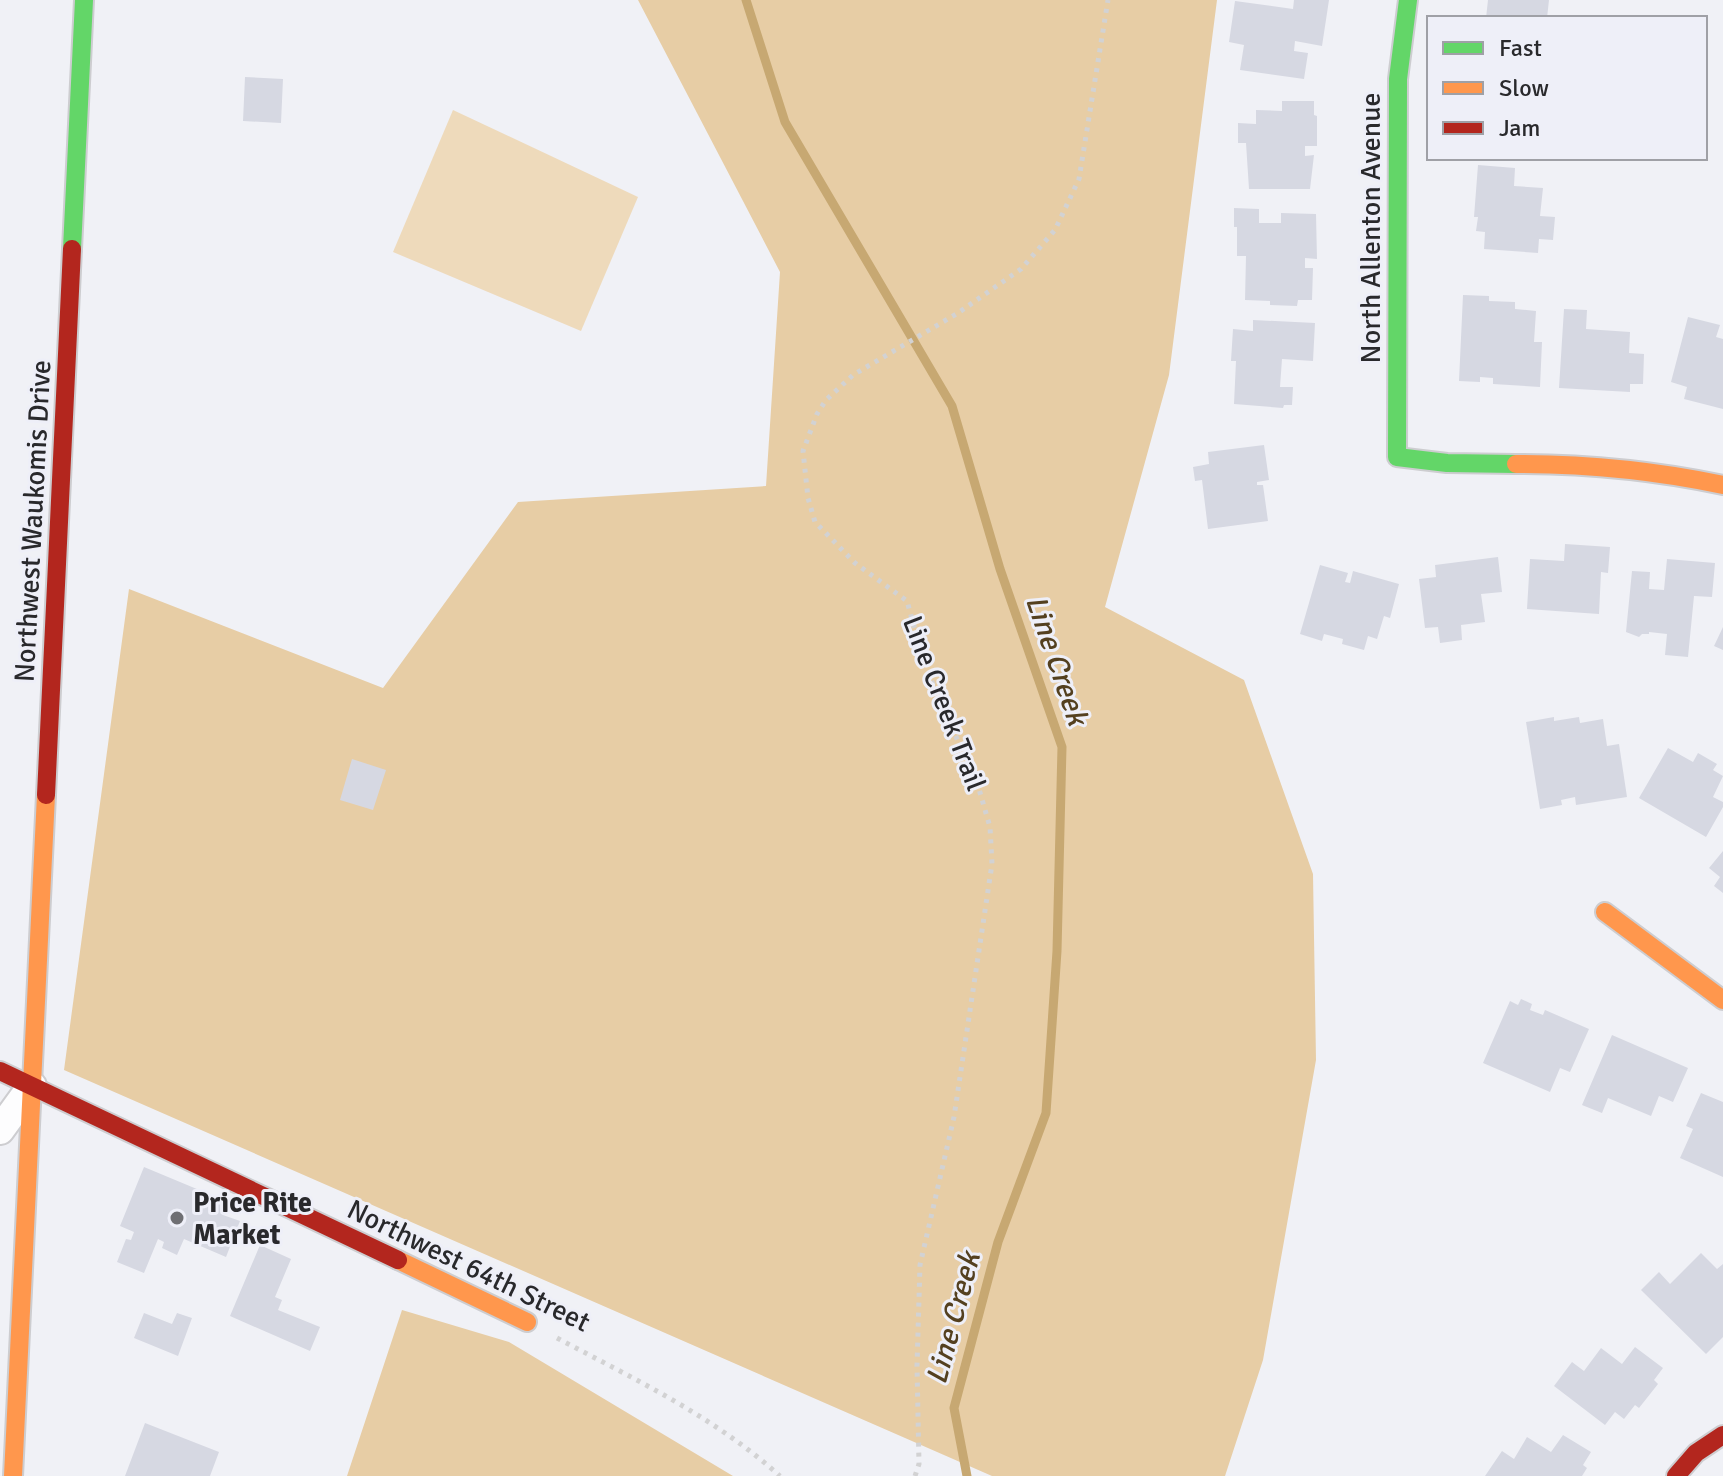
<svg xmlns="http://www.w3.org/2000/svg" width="1723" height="1476" font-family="Signika,sans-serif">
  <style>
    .green { fill: #eedabb }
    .forest { fill: #e7cda5 }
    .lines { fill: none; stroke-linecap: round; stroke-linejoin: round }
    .stream { stroke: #c7a872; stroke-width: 9 }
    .building { fill: #d6d8e2 }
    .street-casing { stroke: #cdcdd0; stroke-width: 32 }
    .fast-casing { stroke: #cdcdd0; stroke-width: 22 }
    .slow-casing { stroke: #cdcdd0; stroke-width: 22 }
    .jam-casing { stroke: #cdcdd0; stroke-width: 22 }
    .path { stroke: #d2d2d3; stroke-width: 5; stroke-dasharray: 4 6; stroke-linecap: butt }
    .street { stroke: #fdfdfe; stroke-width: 28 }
    .fast { stroke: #63d668; stroke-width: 18 }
    .slow { stroke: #ff974d; stroke-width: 18 }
    .jam { stroke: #b3261e; stroke-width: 18 }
    .poi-dot { fill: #6f6f73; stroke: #eeeff8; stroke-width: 3 }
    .labels { text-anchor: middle; stroke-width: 6; stroke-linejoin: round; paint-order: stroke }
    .street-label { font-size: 28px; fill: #29292c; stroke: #eeeff8 }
    .poi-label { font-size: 28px; font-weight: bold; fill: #29292c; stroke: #eeeff8; text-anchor: start }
    .water-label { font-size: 30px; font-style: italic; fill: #54401f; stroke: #eeeff8 }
  </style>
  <rect width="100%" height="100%" fill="#f0f1f6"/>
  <path class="green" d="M 453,110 L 638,197 L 581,331 L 393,252 Z"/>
  <path class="forest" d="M 638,0 L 1217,0 L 1169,375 L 1105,607 L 1244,680 L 1313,874 L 1316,1060 L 1263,1360 L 1225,1476 L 992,1476 L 64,1070 L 129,589 L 383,688 L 518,502 L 766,486 L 780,272 Z
    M 402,1310 L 509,1342 L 733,1476 L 347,1476 Z"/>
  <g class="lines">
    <path class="stream" d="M 746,0 L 785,122 L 952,406 L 1000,569 L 1062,747 L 1057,951 L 1046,1113 L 998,1242 L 954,1408 L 967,1476"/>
  </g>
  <path class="building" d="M 1294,0 L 1329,0 L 1322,46 L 1295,41 L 1294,51 L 1308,53 L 1304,79 L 1240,70 L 1244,45 L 1229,42 L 1235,1 L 1293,9 Z
    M 1488,0 L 1549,0 L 1547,18 L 1486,18 Z
    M 245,77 L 283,79 L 281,123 L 243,121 Z
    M 1282,101 L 1314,101 L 1314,115 L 1317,116 L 1317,146 L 1305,146 L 1305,156 L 1314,155 L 1310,189 L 1249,189 L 1246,143 L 1238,143 L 1238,123 L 1256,124 L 1256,110 L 1282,111 Z
    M 1478,165 L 1515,168 L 1514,186 L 1543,188 L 1540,216 L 1555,217 L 1553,240 L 1539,239 L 1538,253 L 1484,249 L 1485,232 L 1476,231 L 1478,217 L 1474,217 Z
    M 1234,208 L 1259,209 L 1259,223 L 1281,223 L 1281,213 L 1316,214 L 1317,259 L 1305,258 L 1305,268 L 1313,268 L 1312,300 L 1298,300 L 1297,306 L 1270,305 L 1270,301 L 1245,300 L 1246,256 L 1237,256 L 1237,227 L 1234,227 Z
    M 1463,295 L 1489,296 L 1489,301 L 1515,302 L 1515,309 L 1536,311 L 1534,342 L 1542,342 L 1540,387 L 1493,384 L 1493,378 L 1480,377 L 1480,382 L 1459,381 Z
    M 1564,309 L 1587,310 L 1586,329 L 1630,332 L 1629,353 L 1644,354 L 1643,384 L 1630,384 L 1630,392 L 1559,388 Z
    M 1688,317 L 1720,325 L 1716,337 L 1723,339 L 1723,409 L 1684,399 L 1687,387 L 1671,382 Z
    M 1253,320 L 1315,323 L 1313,361 L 1282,359 L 1280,387 L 1293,387 L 1292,405 L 1284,405 L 1283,408 L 1234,404 L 1236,361 L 1231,361 L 1233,329 L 1253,331 Z
    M 1264,445 L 1269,480 L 1257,482 L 1257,485 L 1263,485 L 1268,521 L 1208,529 L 1202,480 L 1195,481 L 1193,467 L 1209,464 L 1208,452 Z
    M 1565,544 L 1610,547 L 1608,573 L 1601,572 L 1599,614 L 1527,609 L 1530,559 L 1564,561 Z
    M 1498,557 L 1502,592 L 1481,594 L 1485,622 L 1461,625 L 1462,640 L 1440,643 L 1438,627 L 1425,628 L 1419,579 L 1436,577 L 1435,565 Z
    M 1667,559 L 1715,563 L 1712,597 L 1694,596 L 1688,657 L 1665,655 L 1667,634 L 1649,632 L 1649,634 L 1642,634 L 1639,637 L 1626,632 L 1632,571 L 1650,572 L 1649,589 L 1664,590 Z
    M 1320,565 L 1348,573 L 1345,582 L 1350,583 L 1353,571 L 1399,584 L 1390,618 L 1384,616 L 1377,639 L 1368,636 L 1364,650 L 1342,644 L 1343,639 L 1324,634 L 1322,641 L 1300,634 Z
    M 1723,627 L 1723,650 L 1714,646 Z
    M 1554,717 L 1554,721 L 1579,717 L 1580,723 L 1603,719 L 1607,746 L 1619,744 L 1627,797 L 1576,805 L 1575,797 L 1561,800 L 1562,805 L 1540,809 L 1526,722 Z
    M 1668,748 L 1693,762 L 1698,753 L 1717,764 L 1713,770 L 1723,776 L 1713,797 L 1723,802 L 1723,807 L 1706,837 L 1639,798 Z
    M 352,759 L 386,770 L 373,810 L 340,800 Z
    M 1723,851 L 1723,893 L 1714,886 L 1720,877 L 1709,868 Z
    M 1521,999 L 1532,1004 L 1530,1010 L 1543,1015 L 1545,1010 L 1589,1029 L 1570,1072 L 1560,1068 L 1550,1092 L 1483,1063 L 1510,1001 L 1518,1005 Z
    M 1612,1035 L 1688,1068 L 1673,1102 L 1659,1096 L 1651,1116 L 1608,1098 L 1602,1113 L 1582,1105 Z
    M 1701,1093 L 1723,1102 L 1723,1177 L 1680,1158 L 1693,1129 L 1686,1126 Z
    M 144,1167 L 228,1202 L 223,1215 L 240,1221 L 226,1257 L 184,1239 L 177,1255 L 162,1248 L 164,1242 L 158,1239 L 144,1273 L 117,1262 L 126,1239 L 131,1240 L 134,1232 L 120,1226 Z
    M 260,1245 L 291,1259 L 275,1297 L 282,1300 L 278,1310 L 320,1327 L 310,1351 L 230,1316 Z
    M 1701,1253 L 1717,1269 L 1723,1264 L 1723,1337 L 1706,1354 L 1641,1290 L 1659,1272 L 1670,1284 Z
    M 144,1313 L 172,1324 L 177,1313 L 192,1318 L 178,1356 L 134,1338 Z
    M 1635,1347 L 1663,1368 L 1654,1380 L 1658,1384 L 1639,1408 L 1635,1405 L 1624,1419 L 1615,1412 L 1605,1425 L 1554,1386 L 1572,1362 L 1584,1371 L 1601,1348 L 1622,1364 Z
    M 145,1423 L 219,1452 L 210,1476 L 125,1476 Z
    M 1563,1435 L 1591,1452 L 1583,1465 L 1587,1468 L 1582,1476 L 1485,1476 L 1502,1451 L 1514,1459 L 1527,1437 L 1551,1452 Z"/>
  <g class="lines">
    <g class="street-casing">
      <path id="street" d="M 0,1130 L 32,1086"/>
    </g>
    <g class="fast-casing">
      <path id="fast" d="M 1408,0 L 1398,79 L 1397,457 L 1447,463 L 1516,464
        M 72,249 L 84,0"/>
    </g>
    <g class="slow-casing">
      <path id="slow" d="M 1516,464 C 1583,464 1657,471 1723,485
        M 1605,912 L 1723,1000
        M 398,1260 L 527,1322
        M 13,1476 L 46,795"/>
    </g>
    <g class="jam-casing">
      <path id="jam" d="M 46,795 L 72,249
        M 0,1071 L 398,1260
        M 1676,1476 L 1696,1453 L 1723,1435"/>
    </g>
    <path class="path" d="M 557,1338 C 636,1380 713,1416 780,1476
      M 915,1476 L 919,1464 L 917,1366 L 920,1265 L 954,1117 L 992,864 L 990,827 L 979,789 L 925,666 L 907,601 L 855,563 L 815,522 L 808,498 L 803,451 L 817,414 L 826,400 L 853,375 L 958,313 L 1021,269 L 1055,230 L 1079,179 L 1108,0"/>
    <use href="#street" class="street"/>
    <use href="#fast" class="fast"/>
    <use href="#slow" class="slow"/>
    <use href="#jam" class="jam"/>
  </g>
  <circle class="poi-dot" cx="177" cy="1218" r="8"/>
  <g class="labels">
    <g class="street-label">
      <text transform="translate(1370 228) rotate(-90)" y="10">North Allenton Avenue</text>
      <text transform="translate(32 521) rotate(-87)" y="10">Northwest Waukomis Drive</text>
      <text transform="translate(945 703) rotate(69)" y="10">Line Creek Trail</text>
      <text transform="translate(469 1265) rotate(26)" y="10">Northwest 64th Street</text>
    </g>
    <g class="poi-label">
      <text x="193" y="1212">Price Rite<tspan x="193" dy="32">Market</tspan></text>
    </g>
    <g class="water-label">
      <text transform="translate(1057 660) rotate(71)" y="10">Line Creek</text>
      <text transform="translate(953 1318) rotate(-75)" y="10">Line Creek</text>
    </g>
  </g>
  <rect x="1427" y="16" width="280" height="144" fill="#eeeff8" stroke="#9fa0a6" stroke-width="2"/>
  <rect x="1443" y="42" width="40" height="12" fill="#63d668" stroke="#9fa0a6" stroke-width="2"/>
  <text x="1499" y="56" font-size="24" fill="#29292c">Fast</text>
  <rect x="1443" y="82" width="40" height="12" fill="#ff974d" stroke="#9fa0a6" stroke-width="2"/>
  <text x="1499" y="96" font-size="24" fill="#29292c">Slow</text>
  <rect x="1443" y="122" width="40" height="12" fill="#b3261e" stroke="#9fa0a6" stroke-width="2"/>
  <text x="1499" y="136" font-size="24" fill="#29292c">Jam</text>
</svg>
